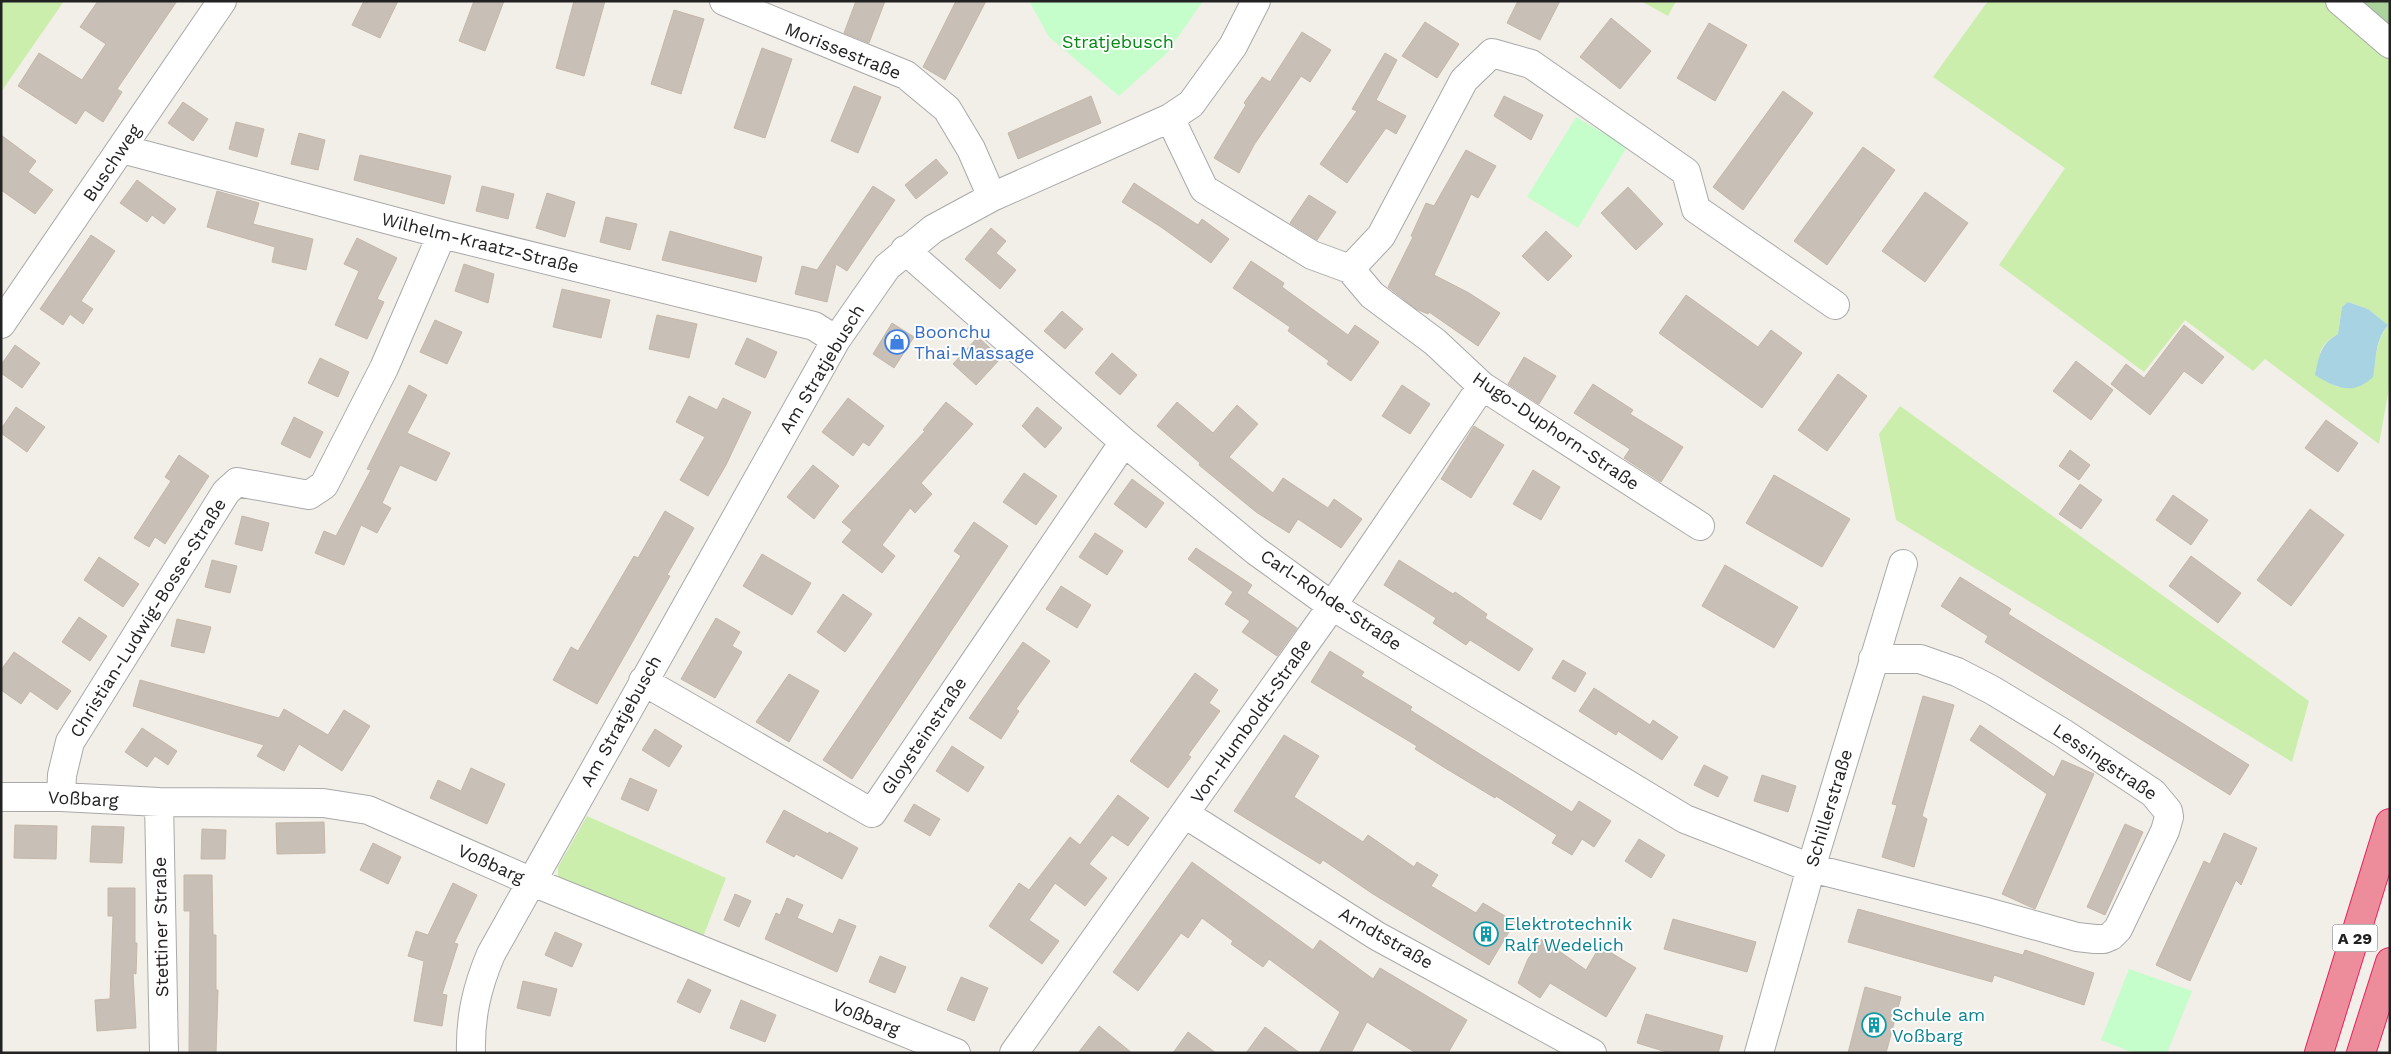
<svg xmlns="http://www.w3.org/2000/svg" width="2391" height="1054" font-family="'Work Sans',sans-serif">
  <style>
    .grass { fill: #cbeeac; fill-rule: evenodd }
    .forest { fill: #aad49b }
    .park { fill: #c5fdcb }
    .water { fill: #a7d3e2 }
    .building { fill: #c8bfb7; stroke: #c5b7a9 }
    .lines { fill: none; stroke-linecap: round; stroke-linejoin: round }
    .minor-casing { stroke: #a9a9a9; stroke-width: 30 }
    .highway-casing { stroke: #e6205d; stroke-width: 30 }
    .minor { stroke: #fff; stroke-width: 28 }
    .highway { stroke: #ed8d9c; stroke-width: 28 }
    .labels { text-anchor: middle; stroke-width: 4; stroke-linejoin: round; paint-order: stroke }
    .shield { fill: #fff; stroke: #646464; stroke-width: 1 }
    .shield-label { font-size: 16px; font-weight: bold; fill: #222 }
    .park-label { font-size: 18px; fill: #058a15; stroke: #fff }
    .street-label { font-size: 18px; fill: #222; stroke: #fff }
    .shop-label { font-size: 18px; fill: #366cbe; stroke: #fff; text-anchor: start }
    .culture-label { font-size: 18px; fill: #0d838f; stroke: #fff; text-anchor: start }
  </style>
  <rect width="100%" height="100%" fill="#f2efe8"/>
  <path class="grass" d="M 1,1 L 64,1 L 1,92 Z
    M 1641,1 L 1676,1 L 1668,16 Z
    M 1988,1 L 2361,1 L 2390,44 L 2390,383 L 2379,444 L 2265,359 L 2253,371 L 2185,320 L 2144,372 L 1999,265 L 2065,168 L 1933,77 ZM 2348,302 L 2368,309 L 2388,325 C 2379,337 2375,352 2375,366 L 2338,387 L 2324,380 C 2318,358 2315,347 2338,334 L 2342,307 Z
    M 1900,406 L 2309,701 L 2292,762 L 1896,520 L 1879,434 Z
    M 587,816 L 726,878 L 703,937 L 558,879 L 558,867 Z"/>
  <path class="forest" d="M 2361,1 L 2390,1 L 2390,44 Z"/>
  <path class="park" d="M 1029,1 L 1203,1 L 1167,53 L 1119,96 L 1049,37 Z
    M 1576,117 L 1627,147 L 1578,228 L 1527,197 Z
    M 2129,969 L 2192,991 L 2167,1053 L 2134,1053 L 2101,1040 Z"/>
  <path class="water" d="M 2348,302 L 2368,309 L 2388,325 C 2374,342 2377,358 2373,377 C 2353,396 2336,388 2315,375 C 2319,357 2320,344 2338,334 L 2342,307 Z"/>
  <path class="building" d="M 98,1 L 177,1 L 117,89 L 122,92 L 103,122 L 85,110 L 76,124 L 18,86 L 39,53 L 82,80 L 106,44 L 80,27 Z
    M 364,1 L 398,1 L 380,38 L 352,25 Z
    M 474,1 L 504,1 L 485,51 L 459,41 Z
    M 574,1 L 605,1 L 584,76 L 556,68 Z
    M 856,1 L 885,1 L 869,43 L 844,33 Z
    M 956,1 L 986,1 L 945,80 L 923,67 Z
    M 1518,1 L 1560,1 L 1540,40 L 1507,23 Z
    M 674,10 L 704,19 L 681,94 L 651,84 Z
    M 1611,18 L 1651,51 L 1620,89 L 1580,57 Z
    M 1425,22 L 1459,44 L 1437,78 L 1402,56 Z
    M 1709,23 L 1747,45 L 1715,101 L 1677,78 Z
    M 1302,32 L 1331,50 L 1310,82 L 1301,76 L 1254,145 L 1239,173 L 1214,158 L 1246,105 L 1244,103 L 1262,77 L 1270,82 Z
    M 762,48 L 792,59 L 765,138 L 734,128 Z
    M 1385,53 L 1397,60 L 1376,100 L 1406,116 L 1396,134 L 1386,128 L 1347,183 L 1320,164 L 1357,111 L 1352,109 Z
    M 854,86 L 881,97 L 858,153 L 831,141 Z
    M 1783,91 L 1813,113 L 1743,210 L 1713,187 Z
    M 1091,96 L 1101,123 L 1018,159 L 1008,133 Z
    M 1504,96 L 1543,115 L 1531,140 L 1494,116 Z
    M 183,102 L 208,119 L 193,141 L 168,123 Z
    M 236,122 L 264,129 L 257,157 L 229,149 Z
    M 299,133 L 325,140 L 318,170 L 291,164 Z
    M 1,135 L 36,161 L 28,172 L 53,190 L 35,214 L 1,190 Z
    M 1863,147 L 1895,170 L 1827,265 L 1794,241 Z
    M 1466,150 L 1496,166 L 1478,198 L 1471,194 L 1434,275 L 1469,293 L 1500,313 L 1478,346 L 1429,312 L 1428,314 L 1416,309 L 1388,287 L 1413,237 L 1411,236 L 1426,203 L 1434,206 Z
    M 360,155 L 451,176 L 444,204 L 354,180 Z
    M 936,159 L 948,173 L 916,199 L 905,185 Z
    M 137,180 L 176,209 L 164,224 L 152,215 L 147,222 L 120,203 Z
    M 1134,183 L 1198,225 L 1202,219 L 1229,239 L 1211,263 L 1161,227 L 1122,202 Z
    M 482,186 L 514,194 L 508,219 L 476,211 Z
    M 873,186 L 895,200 L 847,271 L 836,264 L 827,302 L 795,294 L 802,266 L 817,270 Z
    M 1628,187 L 1663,224 L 1636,250 L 1601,213 Z
    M 217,191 L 259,203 L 253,224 L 313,239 L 306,270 L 272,262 L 275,247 L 207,227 Z
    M 1925,192 L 1968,223 L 1925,282 L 1882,251 Z
    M 547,193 L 575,202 L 565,237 L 536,228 Z
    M 1309,195 L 1336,212 L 1317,240 L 1290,223 Z
    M 606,217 L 637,224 L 630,250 L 600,242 Z
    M 991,228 L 1006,241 L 996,253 L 1016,270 L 1000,289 L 965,259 Z
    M 670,231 L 762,257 L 756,282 L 662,260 Z
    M 1546,231 L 1572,256 L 1548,281 L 1522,256 Z
    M 91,235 L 115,251 L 81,301 L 93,309 L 83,324 L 70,314 L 63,325 L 40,309 Z
    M 357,238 L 397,258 L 377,299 L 384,302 L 367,339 L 335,325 L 359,271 L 344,264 Z
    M 1251,261 L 1284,283 L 1282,287 L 1348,335 L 1355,325 L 1379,342 L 1351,381 L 1327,364 L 1329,361 L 1288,331 L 1290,327 L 1233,288 Z
    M 464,264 L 494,274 L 488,303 L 455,291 Z
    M 562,289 L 610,300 L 601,338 L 553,327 Z
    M 1686,295 L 1758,347 L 1771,330 L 1802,353 L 1762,408 L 1659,333 Z
    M 1062,311 L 1083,329 L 1065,349 L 1044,331 Z
    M 657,315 L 697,324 L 689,358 L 649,349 Z
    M 435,320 L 462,332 L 447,364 L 420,352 Z
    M 892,323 L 914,337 L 894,368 L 873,354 Z
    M 2184,325 L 2224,357 L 2202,384 L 2184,371 L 2150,415 L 2111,384 L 2126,364 L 2144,378 Z
    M 978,337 L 1001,358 L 976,385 L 953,364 Z
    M 747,338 L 777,352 L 765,378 L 735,364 Z
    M 15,345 L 40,363 L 22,388 L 1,373 L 1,365 Z
    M 1112,353 L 1137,375 L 1120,395 L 1095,373 Z
    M 1524,357 L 1556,376 L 1539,404 L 1508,384 Z
    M 320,358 L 349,372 L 338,397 L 308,383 Z
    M 2076,361 L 2113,390 L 2091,420 L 2053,391 Z
    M 1838,374 L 1867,396 L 1827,451 L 1798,430 Z
    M 1593,384 L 1633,410 L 1630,414 L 1683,447 L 1661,482 L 1624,458 L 1630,449 L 1574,413 Z
    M 409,385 L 427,395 L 407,433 L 450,453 L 436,481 L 400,465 L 382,503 L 391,508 L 377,533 L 361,525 L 344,565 L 315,553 L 324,531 L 336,536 L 371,470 L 367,469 Z
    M 1402,385 L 1430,404 L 1410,434 L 1382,416 Z
    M 689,396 L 717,410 L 723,398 L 751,412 L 726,465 L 708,496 L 680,480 L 705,437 L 676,422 Z
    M 848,398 L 884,426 L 869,446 L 863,442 L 853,456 L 822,432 Z
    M 946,402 L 973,424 L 921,483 L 932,494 L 915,513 L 910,508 L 882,545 L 895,556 L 882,573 L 842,542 L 852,530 L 842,522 L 925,431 L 923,430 Z
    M 1177,402 L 1213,433 L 1237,405 L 1258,424 L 1229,457 L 1273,493 L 1283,478 L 1328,508 L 1334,499 L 1362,519 L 1341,548 L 1298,519 L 1289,533 L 1256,512 L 1199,465 L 1200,463 L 1157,426 Z
    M 16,407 L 45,427 L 27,452 L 1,433 L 1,429 Z
    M 1037,407 L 1062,428 L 1045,448 L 1022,426 Z
    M 294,417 L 323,432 L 310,458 L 281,444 Z
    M 2326,420 L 2358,443 L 2338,472 L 2305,448 Z
    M 1474,426 L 1504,445 L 1471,498 L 1441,479 Z
    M 2070,450 L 2090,465 L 2079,480 L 2059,466 Z
    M 179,455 L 209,476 L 165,544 L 155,537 L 149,547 L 134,538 L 171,481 L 165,477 Z
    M 813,465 L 839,486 L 814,519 L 787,497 Z
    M 1533,470 L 1560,487 L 1541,520 L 1513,504 Z
    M 1024,473 L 1057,496 L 1036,525 L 1003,502 Z
    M 1774,475 L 1850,519 L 1822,567 L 1746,523 Z
    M 1132,479 L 1164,503 L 1146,528 L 1114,504 Z
    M 2080,484 L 2102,500 L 2081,529 L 2059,514 Z
    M 2173,495 L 2208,520 L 2191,545 L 2156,520 Z
    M 2310,509 L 2344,535 L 2291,606 L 2257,580 Z
    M 665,511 L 694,528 L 667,575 L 670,576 L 597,704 L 553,680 L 571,647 L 578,651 L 634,556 L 638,558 Z
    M 242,516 L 269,523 L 262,551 L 235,544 Z
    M 974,522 L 1008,546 L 852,779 L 823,760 L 961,556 L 954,551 Z
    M 1095,533 L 1123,551 L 1107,575 L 1079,557 Z
    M 1196,548 L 1252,585 L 1247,593 L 1297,628 L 1277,656 L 1242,632 L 1250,621 L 1225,604 L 1233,592 L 1188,559 Z
    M 762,554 L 811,583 L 792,615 L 743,586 Z
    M 2191,556 L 2241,593 L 2218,623 L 2169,586 Z
    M 99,557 L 139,584 L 123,607 L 84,580 Z
    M 212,560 L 237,566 L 230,593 L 205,587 Z
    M 1399,560 L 1453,594 L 1455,592 L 1487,614 L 1485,618 L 1533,649 L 1519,671 L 1470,640 L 1466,645 L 1433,623 L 1436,618 L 1384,585 Z
    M 1725,565 L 1798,607 L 1774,648 L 1702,606 Z
    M 1960,577 L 2011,609 L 2008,614 L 2249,765 L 2230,795 L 1985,642 L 1988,636 L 1941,606 Z
    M 1061,586 L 1091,605 L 1077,628 L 1046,609 Z
    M 843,594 L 872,614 L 845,652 L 817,632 Z
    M 79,617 L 107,636 L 90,661 L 62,642 Z
    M 716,618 L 740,632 L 732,646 L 742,652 L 715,698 L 681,679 Z
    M 177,619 L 211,627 L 204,653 L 171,646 Z
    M 1023,642 L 1050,661 L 1016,709 L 1019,711 L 1001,739 L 969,718 Z
    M 1330,651 L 1364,672 L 1361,676 L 1412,707 L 1410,710 L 1572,812 L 1579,801 L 1611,821 L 1594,847 L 1582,839 L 1572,855 L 1552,843 L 1557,835 L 1496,796 L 1495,798 L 1445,768 L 1415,749 L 1417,746 L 1311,682 Z
    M 14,652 L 71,691 L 57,710 L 30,691 L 21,704 L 1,690 L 1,670 Z
    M 1563,660 L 1586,673 L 1575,692 L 1552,678 Z
    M 1195,673 L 1218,690 L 1209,703 L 1220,711 L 1188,755 L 1191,757 L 1168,788 L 1130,761 Z
    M 789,674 L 819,691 L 789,742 L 756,722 Z
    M 140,680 L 279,718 L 284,709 L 328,735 L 344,710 L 370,726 L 342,771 L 299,744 L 284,771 L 257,756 L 264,745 L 133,706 Z
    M 1594,688 L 1650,725 L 1653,720 L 1678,737 L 1662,760 L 1618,731 L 1616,735 L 1579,711 Z
    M 1923,696 L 1954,705 L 1922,816 L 1927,819 L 1914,867 L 1882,857 L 1897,805 L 1892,804 Z
    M 1980,725 L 2054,777 L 2062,760 L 2094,774 L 2035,909 L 2002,894 L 2047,794 L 1970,740 Z
    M 142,728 L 177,751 L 168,765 L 155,756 L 147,767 L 125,752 Z
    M 655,729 L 682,746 L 669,767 L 642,750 Z
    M 1284,735 L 1319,756 L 1294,797 L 1363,842 L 1368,835 L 1414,867 L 1417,862 L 1438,875 L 1431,886 L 1476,913 L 1483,903 L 1515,922 L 1489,965 L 1373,894 L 1323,860 L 1320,864 L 1234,811 Z
    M 952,746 L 984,767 L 968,792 L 936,771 Z
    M 1704,765 L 1728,777 L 1718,797 L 1694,785 Z
    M 471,768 L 505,784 L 487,824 L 430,798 L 438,780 L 461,791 Z
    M 1762,775 L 1796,786 L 1788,812 L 1754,801 Z
    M 630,778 L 657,790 L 648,811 L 621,799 Z
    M 1118,795 L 1149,818 L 1128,846 L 1112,835 L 1089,864 L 1107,878 L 1085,906 L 1055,883 L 1029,920 L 1059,941 L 1042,964 L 989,926 L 1019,883 L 1029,890 L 1070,837 L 1080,845 Z
    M 914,804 L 940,819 L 930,836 L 904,821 Z
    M 784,810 L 828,834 L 829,832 L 858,848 L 842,879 L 796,854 L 794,857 L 766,842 Z
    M 324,822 L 325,853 L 277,854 L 276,823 Z
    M 2125,824 L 2143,832 L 2105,915 L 2087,907 Z
    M 15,825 L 57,826 L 56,859 L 14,858 Z
    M 92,826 L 124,827 L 122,863 L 90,862 Z
    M 202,829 L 226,830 L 225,859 L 201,859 Z
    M 2224,833 L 2257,848 L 2241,885 L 2236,880 L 2190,981 L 2156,965 L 2204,861 L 2210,864 Z
    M 1639,839 L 1665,855 L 1651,878 L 1625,861 Z
    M 373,843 L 401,857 L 388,884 L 360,870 Z
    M 1192,862 L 1313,950 L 1320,940 L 1373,979 L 1380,968 L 1467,1020 L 1448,1053 L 1416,1053 L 1367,1022 L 1351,1053 L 1319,1053 L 1340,1012 L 1269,959 L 1263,967 L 1231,944 L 1233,941 L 1202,918 L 1188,938 L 1181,933 L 1138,991 L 1113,972 Z
    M 184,875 L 212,875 L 213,935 L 216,935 L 216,990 L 218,990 L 216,1053 L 189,1053 L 190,911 L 184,911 Z
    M 453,883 L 477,895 L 454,943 L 458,944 L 442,994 L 447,995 L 442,1026 L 414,1021 L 424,961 L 408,956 L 416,931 L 428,935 Z
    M 108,888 L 135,888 L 135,943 L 137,943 L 136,974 L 133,973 L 136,1028 L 97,1031 L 95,1000 L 110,999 L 113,916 L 108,916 Z
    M 735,894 L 751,901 L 739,927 L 724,920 Z
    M 787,898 L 803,905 L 797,918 L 833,934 L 839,919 L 856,926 L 837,972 L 765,939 L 776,913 L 780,915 Z
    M 1858,909 L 2023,955 L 2025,950 L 2094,973 L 2084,1005 L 1994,975 L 1992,982 L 1848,942 Z
    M 1673,919 L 1756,942 L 1747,972 L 1664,949 Z
    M 555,932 L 582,944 L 572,967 L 545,955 Z
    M 1542,939 L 1586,970 L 1600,946 L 1636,968 L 1606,1017 L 1550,983 L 1540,998 L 1518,983 L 1528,959 Z
    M 880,956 L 906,967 L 895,993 L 869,982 Z
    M 961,977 L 988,988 L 974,1021 L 947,1010 Z
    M 688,979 L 711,990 L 700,1013 L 677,1002 Z
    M 523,981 L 557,989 L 550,1016 L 517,1008 Z
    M 1865,987 L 1901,997 L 1886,1053 L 1848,1053 Z
    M 741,1000 L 776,1015 L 765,1042 L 730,1028 Z
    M 1646,1014 L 1723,1036 L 1718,1053 L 1670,1053 L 1637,1043 Z
    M 1099,1026 L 1132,1053 L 1078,1053 Z
    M 1265,1027 L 1300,1053 L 1246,1053 Z
    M 1188,1032 L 1216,1053 L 1173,1053 Z"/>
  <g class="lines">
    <g class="minor-casing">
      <path id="minor" d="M 724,1 L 906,75 L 947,109 L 971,149 L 992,197
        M 2340,1 L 2390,44
        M 1170,118 L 1204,189 L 1312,255 L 1350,269 L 1381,236 L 1464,80 L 1492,53 L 1531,64 L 1686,172 L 1696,209 L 1835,305
        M 122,149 L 442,234 L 814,326 L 836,340
        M 905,250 L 1124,442 L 1256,551 L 1332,606 L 1685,819 L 1811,868 L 1983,911 L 2077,937 L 2095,939 L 2104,939 L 2111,936 L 2118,929 L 2165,831 L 2169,817 L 2168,811 L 2153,793 L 2063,733 L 1992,690 L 1957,672 L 1920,659 L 1873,659
        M 1350,269 L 1372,295 L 1435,342 L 1482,386 L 1700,526
        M 1,324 L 222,1
        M 643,681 L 872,813 L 1124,442
        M 1,797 L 61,797 L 159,802 L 323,803 L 368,810 L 530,881 L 956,1053
        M 61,797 L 62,775 L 70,742 L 226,492 L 237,482 L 309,495 L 324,485 L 384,368 L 442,234
        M 159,802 L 164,1053
        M 1185,814 L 1377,936 L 1592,1053
        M 471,1053 C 470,1017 477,987 491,954 L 836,340 L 887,267 L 933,229 L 992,197 L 1170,118 L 1191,104 L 1233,46 L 1256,1
        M 1014,1053 L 1332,606 L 1482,386
        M 1759,1053 L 1811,868 L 1903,564"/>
    </g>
    <g class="highway-casing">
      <path id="highway" d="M 2319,1053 L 2390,823
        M 2361,1053 L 2390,962"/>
    </g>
    <use href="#minor" class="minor"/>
    <use href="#highway" class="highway"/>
  </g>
  <defs>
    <g id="shop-ring" transform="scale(1.25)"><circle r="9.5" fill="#fff" stroke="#3f7fe0" stroke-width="1.5"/><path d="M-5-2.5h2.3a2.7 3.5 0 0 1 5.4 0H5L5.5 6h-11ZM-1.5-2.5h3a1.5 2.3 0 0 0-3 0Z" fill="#3f7fe0"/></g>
    <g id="building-ring" transform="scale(1.25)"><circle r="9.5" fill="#fff" stroke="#0f9aa8" stroke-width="1.5"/><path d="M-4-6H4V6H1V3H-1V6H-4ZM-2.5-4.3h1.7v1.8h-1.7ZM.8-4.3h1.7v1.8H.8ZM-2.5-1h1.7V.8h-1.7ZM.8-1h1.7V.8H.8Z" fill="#0f9aa8"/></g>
  </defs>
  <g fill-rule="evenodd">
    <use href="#shop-ring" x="897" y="342"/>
    <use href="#building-ring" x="1486" y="934"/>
    <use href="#building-ring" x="1874" y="1025"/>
  </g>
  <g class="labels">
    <rect class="shield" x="2332.5" y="924.5" width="45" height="27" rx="4"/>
    <g class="shield-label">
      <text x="2355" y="944">A 29</text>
    </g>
    <g class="park-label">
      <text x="1118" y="48">Stratjebusch</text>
    </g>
    <g class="street-label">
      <text transform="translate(843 51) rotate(22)" y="6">Morissestraße</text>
      <text transform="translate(112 163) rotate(-56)" y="6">Buschweg</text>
      <text transform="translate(480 243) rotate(14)" y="6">Wilhelm-Kraatz-Straße</text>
      <text transform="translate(822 369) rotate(-59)" y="6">Am Stratjebusch</text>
      <text transform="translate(1556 431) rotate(34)" y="6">Hugo-Duphorn-Straße</text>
      <text transform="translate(1331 600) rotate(34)" y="6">Carl-Rohde-Straße</text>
      <text transform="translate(148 618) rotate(-58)" y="6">Christian-Ludwig-Bosse-Straße</text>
      <text transform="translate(621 721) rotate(-61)" y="6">Am Stratjebusch</text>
      <text transform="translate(1251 721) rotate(-55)" y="6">Von-Humboldt-Straße</text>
      <text transform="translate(924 736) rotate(-56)" y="6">Gloysteinstraße</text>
      <text transform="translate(2105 762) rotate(34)" y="6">Lessingstraße</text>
      <text transform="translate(83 799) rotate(3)" y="6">Voßbarg</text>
      <text transform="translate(1829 808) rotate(-73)" y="6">Schillerstraße</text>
      <text transform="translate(491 864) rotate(24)" y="6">Voßbarg</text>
      <text transform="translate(161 927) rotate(-91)" y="6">Stettiner Straße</text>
      <text transform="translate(1386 938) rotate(30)" y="6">Arndtstraße</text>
      <text transform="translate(866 1017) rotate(22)" y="6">Voßbarg</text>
    </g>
    <g class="shop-label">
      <text x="914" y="338">Boonchu<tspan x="914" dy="21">Thai-Massage</tspan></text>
    </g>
    <g class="culture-label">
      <text x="1504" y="930">Elektrotechnik<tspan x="1504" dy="21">Ralf Wedelich</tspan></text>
      <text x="1892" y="1021">Schule am<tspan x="1892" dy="21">Voßbarg</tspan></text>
    </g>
  </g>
  <rect width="2391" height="1054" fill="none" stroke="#222222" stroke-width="5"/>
</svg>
